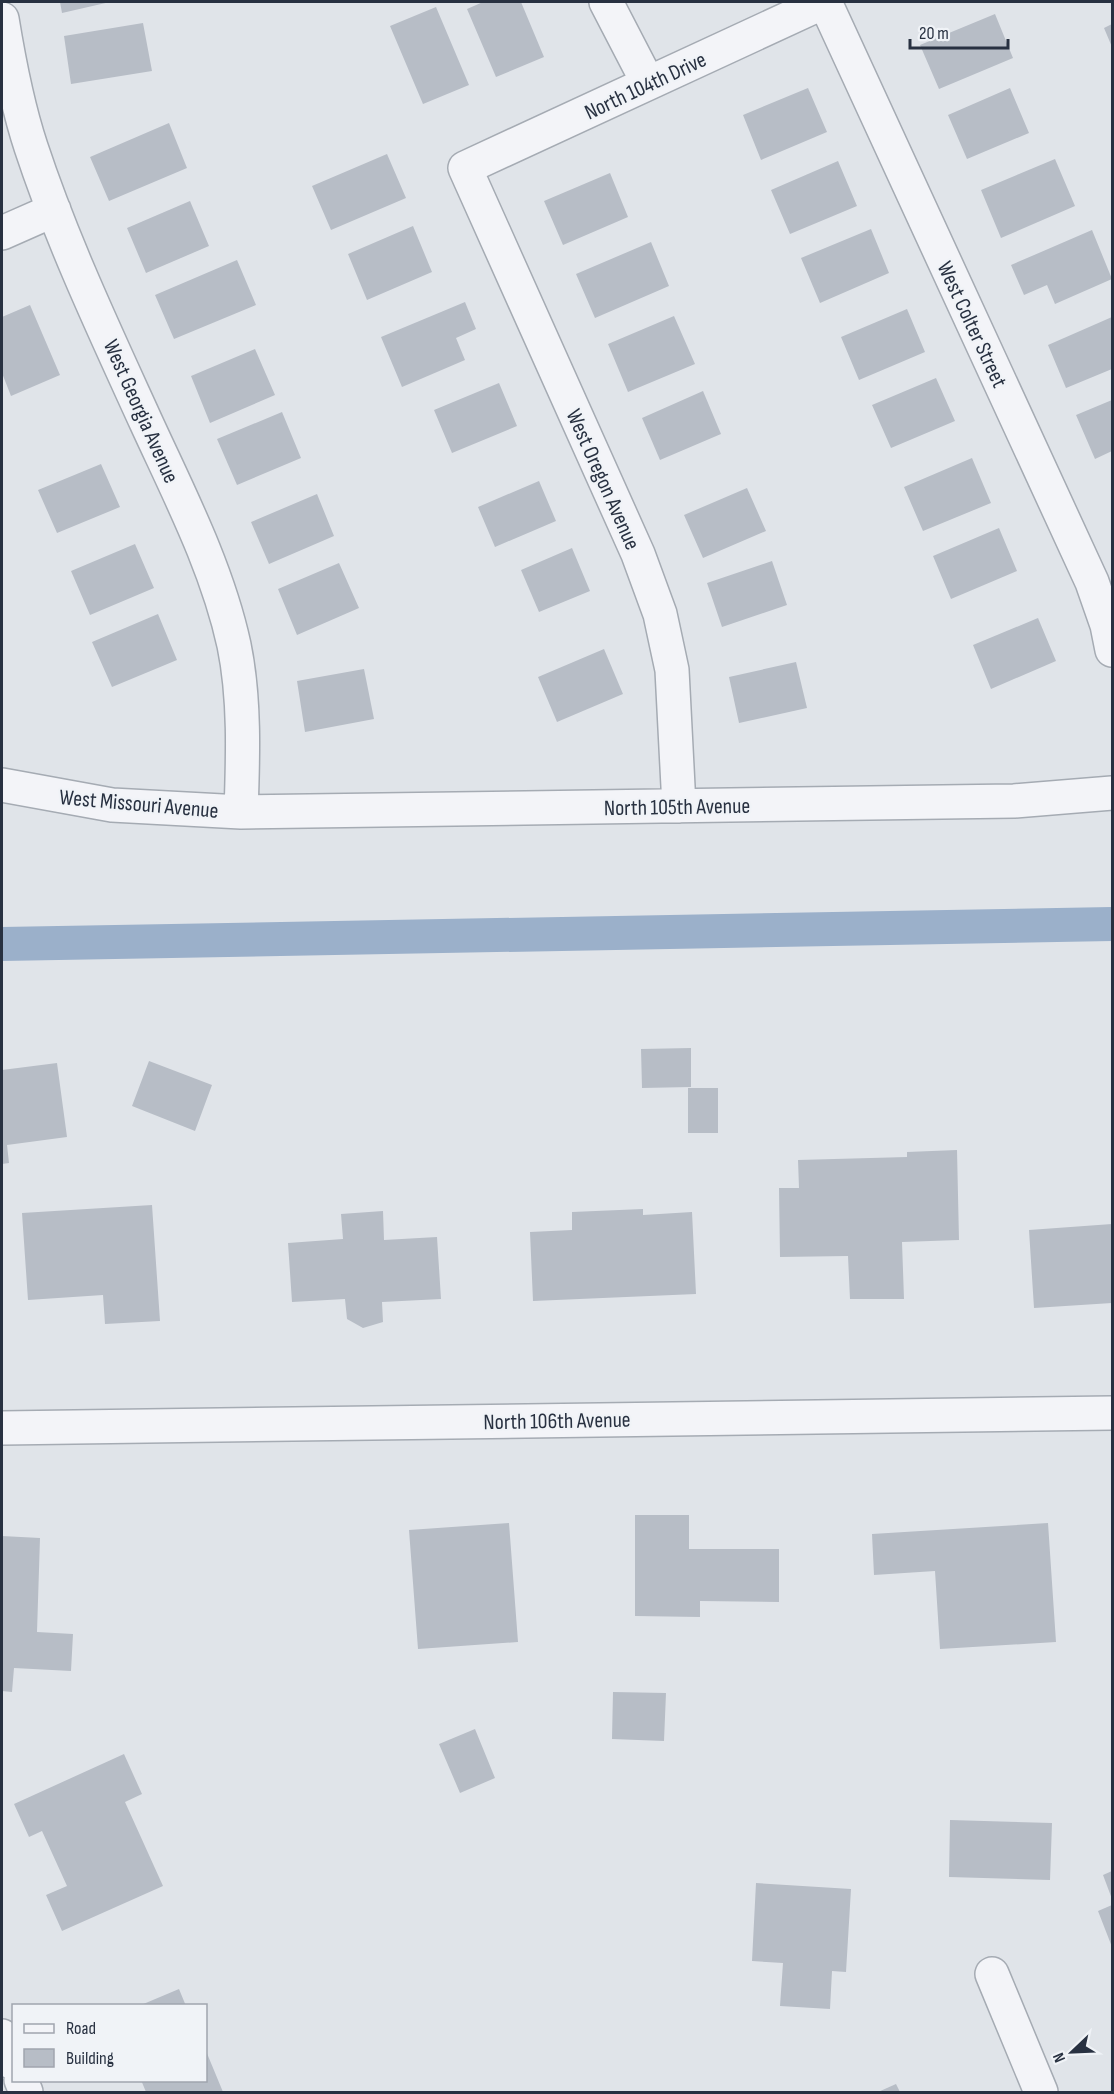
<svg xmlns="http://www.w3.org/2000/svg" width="1114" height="2094" font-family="'Sofia Sans Condensed',sans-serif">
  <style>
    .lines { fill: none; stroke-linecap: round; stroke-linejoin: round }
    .canal { stroke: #9bb0ca; stroke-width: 34 }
    .building { fill: #b7bdc6 }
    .minor-casing { stroke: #a5abb3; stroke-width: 36 }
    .minor { stroke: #f3f4f8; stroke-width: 33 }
    .labels { text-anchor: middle; stroke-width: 4.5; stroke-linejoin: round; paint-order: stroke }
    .street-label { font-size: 22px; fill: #283141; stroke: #f0f3f7 }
  </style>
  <rect width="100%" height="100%" fill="#e0e4e9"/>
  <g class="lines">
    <path class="canal" d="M 2,944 L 1112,924"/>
  </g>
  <path class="building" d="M 60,2 L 110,2 L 62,13 Z
    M 483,2 L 521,2 L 544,57 L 496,77 L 467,9 Z
    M 436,7 L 469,85 L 423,104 L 390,26 Z
    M 995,14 L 1013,58 L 939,89 L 920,45 Z
    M 143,23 L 152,71 L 71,84 L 64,36 Z
    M 1112,24 L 1112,47 L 1104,28 Z
    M 808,88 L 827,132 L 761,160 L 743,115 Z
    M 1010,88 L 1029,133 L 967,159 L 948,115 Z
    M 169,123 L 187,168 L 109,201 L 90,157 Z
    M 387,154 L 406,198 L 331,230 L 312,186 Z
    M 1055,159 L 1075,206 L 1001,238 L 981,190 Z
    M 838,161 L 857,206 L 790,234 L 771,190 Z
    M 610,173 L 628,217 L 563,245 L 544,201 Z
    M 190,201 L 209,246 L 146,273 L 127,228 Z
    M 413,226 L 432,272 L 367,300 L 348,254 Z
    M 871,229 L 889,273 L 820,303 L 801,258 Z
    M 1092,230 L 1112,279 L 1055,304 L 1047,285 L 1024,295 L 1011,265 Z
    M 651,242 L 669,286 L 595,318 L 576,274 Z
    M 237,260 L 256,305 L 174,339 L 155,295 Z
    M 465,302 L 476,329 L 456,338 L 465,360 L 402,387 L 381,337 Z
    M 30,305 L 60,375 L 11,396 L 2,373 L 2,317 Z
    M 907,309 L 925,352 L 859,380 L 841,337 Z
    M 674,316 L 695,364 L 628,392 L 608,344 Z
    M 1112,317 L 1112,369 L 1066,388 L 1048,345 Z
    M 255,349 L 275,395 L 210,423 L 191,376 Z
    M 936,378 L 955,421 L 891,448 L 872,405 Z
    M 499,383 L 517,426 L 452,453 L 434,410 Z
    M 703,391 L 721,434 L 660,460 L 642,418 Z
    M 1112,400 L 1112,451 L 1095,459 L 1076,415 Z
    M 282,412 L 301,458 L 237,485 L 217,439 Z
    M 972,458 L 991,503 L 923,531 L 904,487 Z
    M 101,464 L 120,507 L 57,533 L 38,490 Z
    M 539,481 L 556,521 L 495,547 L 478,507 Z
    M 747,488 L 766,531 L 703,558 L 684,515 Z
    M 317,494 L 334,536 L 269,564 L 251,522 Z
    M 999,528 L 1017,571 L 951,599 L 933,556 Z
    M 135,544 L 154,588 L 90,615 L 71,571 Z
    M 572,548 L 590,591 L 539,612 L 521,570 Z
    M 772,561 L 787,605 L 722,627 L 707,583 Z
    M 339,563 L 359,608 L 297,635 L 278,589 Z
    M 158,614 L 177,660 L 112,687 L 92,642 Z
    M 1038,618 L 1056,661 L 991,689 L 973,645 Z
    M 604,649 L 623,694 L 557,722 L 538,677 Z
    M 796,662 L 807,708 L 739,723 L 729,677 Z
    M 364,669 L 374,719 L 305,732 L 297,681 Z
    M 691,1048 L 691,1087 L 642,1088 L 641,1049 Z
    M 149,1061 L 212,1085 L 195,1131 L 132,1106 Z
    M 57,1063 L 67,1137 L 7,1145 L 9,1163 L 2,1164 L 2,1070 Z
    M 688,1088 L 718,1088 L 718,1133 L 688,1133 Z
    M 957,1150 L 959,1240 L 902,1242 L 904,1299 L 850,1299 L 848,1256 L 780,1257 L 779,1188 L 799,1188 L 798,1160 L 907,1157 L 907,1152 Z
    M 152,1205 L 160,1321 L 105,1324 L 103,1295 L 28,1300 L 22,1213 Z
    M 643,1209 L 643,1215 L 692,1212 L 696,1294 L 533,1301 L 530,1232 L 572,1230 L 572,1212 Z
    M 383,1211 L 384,1240 L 437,1237 L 441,1299 L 382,1302 L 383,1322 L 363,1328 L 347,1319 L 345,1299 L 292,1302 L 288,1243 L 343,1239 L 341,1214 Z
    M 1112,1224 L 1112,1303 L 1034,1308 L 1029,1230 Z
    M 635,1515 L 689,1515 L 689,1549 L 779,1549 L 779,1602 L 700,1601 L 700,1617 L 635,1616 Z
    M 509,1523 L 518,1642 L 418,1649 L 409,1530 Z
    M 1048,1523 L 1056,1642 L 940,1649 L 935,1571 L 874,1575 L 872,1534 Z
    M 2,1536 L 40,1538 L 37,1632 L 73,1634 L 71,1671 L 14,1668 L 12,1692 L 2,1691 Z
    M 613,1692 L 666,1693 L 664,1741 L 612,1739 Z
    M 475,1729 L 495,1778 L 460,1793 L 439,1744 Z
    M 124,1754 L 142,1794 L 125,1802 L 163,1886 L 62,1931 L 46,1895 L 67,1886 L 42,1831 L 29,1837 L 14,1804 Z
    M 950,1820 L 1052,1823 L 1050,1880 L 949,1877 Z
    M 1112,1871 L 1112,1899 L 1103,1875 Z
    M 756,1883 L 851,1889 L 846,1972 L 832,1971 L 830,2009 L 780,2006 L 783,1963 L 752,1961 Z
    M 1112,1905 L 1112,1947 L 1098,1911 Z
    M 179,1989 L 186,2006 L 141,2006 L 141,2005 Z
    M 206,2051 L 223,2092 L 146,2092 L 141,2080 L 206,2080 Z
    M 896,2084 L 900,2092 L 878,2092 Z"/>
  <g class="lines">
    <g class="minor-casing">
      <path id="minor" d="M 606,2 L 648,83
        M 825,2 L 1092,582 L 1107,625 L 1112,650
        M 2,19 C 9,62 17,105 31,147 C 62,241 105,332 146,422 C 179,494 217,567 234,645 C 245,698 243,757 241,812
        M 2,233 L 54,210
        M 2,785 L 112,805 L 241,812 L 1014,801 L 1112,793
        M 679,806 L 672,670 L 660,614 L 638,554 L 465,168 L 824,2
        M 2,1428 L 1112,1413
        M 992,1974 L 1041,2092
        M 2,2036 L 14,2064
        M 21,2080 L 26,2092"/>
    </g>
    <use href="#minor" class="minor"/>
  </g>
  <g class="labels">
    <g class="street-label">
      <text transform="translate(645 85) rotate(-25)" y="8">North 104th Drive</text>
      <text transform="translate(973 324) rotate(65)" y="8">West Colter Street</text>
      <text transform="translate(142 411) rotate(66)" y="8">West Georgia Avenue</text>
      <text transform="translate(604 479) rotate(66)" y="8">West Oregon Avenue</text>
      <text transform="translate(139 803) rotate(5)" y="8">West Missouri Avenue</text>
      <text transform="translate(677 806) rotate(-1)" y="8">North 105th Avenue</text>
      <text transform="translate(557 1420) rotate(-1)" y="8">North 106th Avenue</text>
    </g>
  </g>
  <rect width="1114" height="2094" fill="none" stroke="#283141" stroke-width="6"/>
  <rect x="12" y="2004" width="195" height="78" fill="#f0f3f7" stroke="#a0a5ae" stroke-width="1.5"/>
  <rect x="24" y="2024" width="30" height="9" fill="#f3f4f8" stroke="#a0a5ae" stroke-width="1.5"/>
  <text x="66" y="2034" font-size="18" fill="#283141">Road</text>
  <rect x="24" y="2049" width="30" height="18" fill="#b7bdc6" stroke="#a0a5ae" stroke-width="1.5"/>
  <text x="66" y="2064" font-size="18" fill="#283141">Building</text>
  <g transform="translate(1072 2052) rotate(247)" stroke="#f0f3f7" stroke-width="4.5" paint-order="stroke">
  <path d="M0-4.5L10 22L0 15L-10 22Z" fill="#283141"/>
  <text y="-9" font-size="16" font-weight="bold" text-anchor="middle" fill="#283141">N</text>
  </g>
  <path d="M910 39v9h98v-9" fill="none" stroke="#283141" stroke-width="3"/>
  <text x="919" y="39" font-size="18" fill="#283141" stroke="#f0f3f7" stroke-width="4.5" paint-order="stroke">20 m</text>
</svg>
